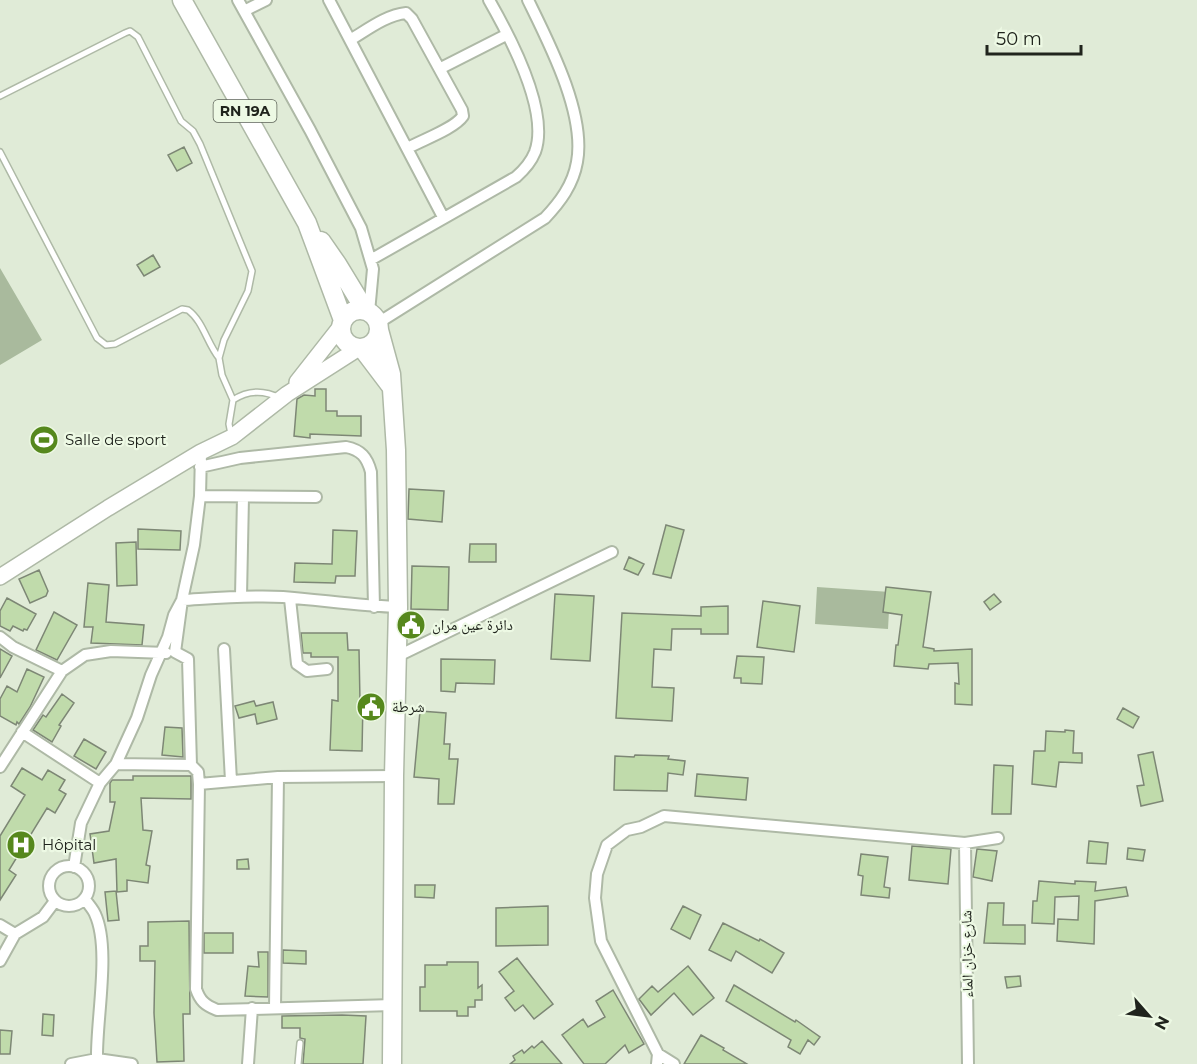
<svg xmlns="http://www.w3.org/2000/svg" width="1197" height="1064" font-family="Montserrat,'Noto Naskh Arabic',sans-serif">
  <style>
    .pitch { fill: #a9ba9d }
    .building { fill: #c0dbab; stroke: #7d8775; stroke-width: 1.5 }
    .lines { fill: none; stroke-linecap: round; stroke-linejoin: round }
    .service-casing { stroke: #aeb9a6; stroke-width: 8 }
    .minor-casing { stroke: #aeb9a6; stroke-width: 14 }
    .secondary-casing { stroke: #aeb9a6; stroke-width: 18 }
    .primary-casing { stroke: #aeb9a6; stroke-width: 21 }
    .service { stroke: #fff; stroke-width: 5 }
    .minor { stroke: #fff; stroke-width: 10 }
    .secondary { stroke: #fff; stroke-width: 15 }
    .primary { stroke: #fff; stroke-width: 18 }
    .labels { text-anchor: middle; stroke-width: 4.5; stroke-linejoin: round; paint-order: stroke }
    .shield { fill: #edf9e4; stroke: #5e6459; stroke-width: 1.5 }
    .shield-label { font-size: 14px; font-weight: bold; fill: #20241d }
    .poi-label { font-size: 15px; fill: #20241d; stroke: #edf9e4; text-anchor: start }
    .street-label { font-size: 15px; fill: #20241d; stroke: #edf9e4 }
  </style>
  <rect width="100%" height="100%" fill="#e0ebd7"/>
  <path class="pitch" d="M 0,268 L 42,340 L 0,365 Z
    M 817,587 L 890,592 L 888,629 L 815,624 Z"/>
  <path class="building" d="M 184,147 L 192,163 L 177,171 L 168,155 Z
    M 153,255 L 160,267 L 144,276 L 137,265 Z
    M 315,389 L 326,389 L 326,411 L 337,411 L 337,416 L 361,416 L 361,436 L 310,434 L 310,438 L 294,436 L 297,399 L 304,395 L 315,396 Z
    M 409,489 L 444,491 L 442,522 L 408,519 Z
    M 666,525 L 684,530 L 671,578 L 653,574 Z
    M 138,529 L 181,531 L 180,550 L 138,549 Z
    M 333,530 L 357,531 L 355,576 L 336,576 L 335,583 L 294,582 L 295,563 L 332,564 Z
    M 136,542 L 137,585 L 117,586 L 116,543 Z
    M 470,544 L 496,544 L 496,562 L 469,562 Z
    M 629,557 L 644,564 L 638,575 L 624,569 Z
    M 412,566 L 449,567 L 448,610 L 411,609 Z
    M 39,570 L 48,591 L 46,596 L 30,603 L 19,579 Z
    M 88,583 L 109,585 L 106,622 L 144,625 L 142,645 L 91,643 L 93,627 L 84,627 Z
    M 886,587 L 931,592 L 923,647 L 934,649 L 934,651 L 972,649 L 972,705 L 955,704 L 955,683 L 959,684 L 958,663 L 929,664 L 928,669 L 894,666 L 896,645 L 898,645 L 902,615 L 883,612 Z
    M 555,594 L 594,596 L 590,661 L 551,659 Z
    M 994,594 L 1001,602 L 990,610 L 984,602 Z
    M 7,598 L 36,614 L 27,630 L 24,629 L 23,631 L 13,626 L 10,631 L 0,626 L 0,611 Z
    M 763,601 L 800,606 L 794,652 L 757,647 Z
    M 728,606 L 728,634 L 701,634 L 701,629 L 672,629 L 671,650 L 654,649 L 652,687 L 674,688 L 672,721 L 616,718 L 622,613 L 701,616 L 701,607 Z
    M 54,612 L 77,625 L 57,660 L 36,650 Z
    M 301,633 L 347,633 L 348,650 L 359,650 L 360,701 L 363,701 L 362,751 L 330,750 L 332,700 L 338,701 L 338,657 L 311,657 L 311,653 L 303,653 Z
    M 0,649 L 12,656 L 0,678 Z
    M 737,656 L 764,657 L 762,684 L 741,683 L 741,678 L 734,678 Z
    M 441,659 L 495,660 L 494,684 L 456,683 L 455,692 L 441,691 Z
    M 27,669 L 44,677 L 30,707 L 19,724 L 17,722 L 16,725 L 0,716 L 0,699 L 7,686 L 17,692 Z
    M 62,694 L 74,703 L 59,725 L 61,726 L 52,742 L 33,730 L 43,715 L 46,717 Z
    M 254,701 L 256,706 L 273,702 L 277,719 L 257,724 L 255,714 L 239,718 L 235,706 Z
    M 1123,708 L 1139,717 L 1133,728 L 1117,719 Z
    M 420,711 L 446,713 L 444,744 L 450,744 L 449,759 L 458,759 L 454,804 L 438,804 L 439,779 L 414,777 Z
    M 165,727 L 182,728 L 183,757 L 162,755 Z
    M 1065,730 L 1074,731 L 1073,753 L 1082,753 L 1082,763 L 1059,762 L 1056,787 L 1032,784 L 1034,751 L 1045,751 L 1046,731 L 1065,732 Z
    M 84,739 L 106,752 L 96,769 L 74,756 Z
    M 1153,752 L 1163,801 L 1141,806 L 1137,786 L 1144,785 L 1138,755 Z
    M 635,755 L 669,756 L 668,759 L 685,761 L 683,775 L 668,773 L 667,791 L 614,790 L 615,756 L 634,757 Z
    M 994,765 L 1013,766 L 1011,814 L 992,814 Z
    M 22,768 L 42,780 L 48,770 L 65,780 L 59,790 L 66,794 L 55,813 L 47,808 L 9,870 L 16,875 L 0,900 L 0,836 L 25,795 L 11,786 Z
    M 697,774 L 748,778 L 746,800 L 695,796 Z
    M 133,776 L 191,776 L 191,799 L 141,798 L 143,830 L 152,831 L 146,865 L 150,866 L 148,883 L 127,880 L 127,891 L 117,892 L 116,859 L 94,863 L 90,834 L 109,831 L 115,802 L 110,802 L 110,783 L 112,780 L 133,780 Z
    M 1089,841 L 1108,843 L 1106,864 L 1087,863 Z
    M 912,846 L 951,849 L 948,884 L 909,880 Z
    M 1128,848 L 1145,850 L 1143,861 L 1127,859 Z
    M 977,849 L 997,851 L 992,881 L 973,877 Z
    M 861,854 L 888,857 L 884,887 L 890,888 L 889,898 L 861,895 L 863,876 L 858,875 Z
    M 248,859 L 249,869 L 237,869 L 237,860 Z
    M 1039,881 L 1075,884 L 1075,881 L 1096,882 L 1095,891 L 1126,887 L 1128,896 L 1095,901 L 1094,944 L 1057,941 L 1058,919 L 1078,920 L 1079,896 L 1055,897 L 1054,924 L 1032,923 L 1033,901 L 1037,901 Z
    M 415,885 L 435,885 L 434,898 L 415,897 Z
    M 116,891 L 119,920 L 108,921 L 105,892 Z
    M 988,903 L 1004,903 L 1003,925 L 1025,925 L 1025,944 L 984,943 Z
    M 548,906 L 548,945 L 496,946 L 496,908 Z
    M 683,906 L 701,915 L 690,939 L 671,929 Z
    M 189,921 L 190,1014 L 183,1014 L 184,1061 L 157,1062 L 154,1013 L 155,961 L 140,961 L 140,946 L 148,946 L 148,922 Z
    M 723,923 L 759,941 L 760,939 L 784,953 L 772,973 L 736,951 L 731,961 L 709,950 Z
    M 204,933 L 233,933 L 233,953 L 204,953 Z
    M 283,950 L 306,951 L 306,964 L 283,963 Z
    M 258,952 L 268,952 L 268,997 L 245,996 L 248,966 L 259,967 Z
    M 517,958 L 553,1004 L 534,1019 L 523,1005 L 515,1011 L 505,998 L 514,991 L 499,972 Z
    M 447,962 L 478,962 L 478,988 L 482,985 L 482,1000 L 475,1000 L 475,1007 L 468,1007 L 468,1016 L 457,1016 L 457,1011 L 420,1011 L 420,987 L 425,987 L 425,965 L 447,965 Z
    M 688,966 L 714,998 L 693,1015 L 674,993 L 651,1015 L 639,999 L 652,986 L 658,992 Z
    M 1020,976 L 1021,986 L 1007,988 L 1005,977 Z
    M 734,985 L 795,1022 L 796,1020 L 820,1037 L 814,1045 L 808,1040 L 800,1054 L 788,1047 L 791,1040 L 726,1001 Z
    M 613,990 L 644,1044 L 629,1053 L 625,1045 L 605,1064 L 584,1064 L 562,1035 L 583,1019 L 588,1027 L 605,1017 L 596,1001 Z
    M 43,1014 L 54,1015 L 53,1036 L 42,1035 Z
    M 342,1015 L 366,1016 L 363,1064 L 303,1064 L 305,1039 L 300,1038 L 300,1028 L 282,1028 L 282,1016 Z
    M 0,1030 L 12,1031 L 10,1054 L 0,1054 Z
    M 701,1035 L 724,1048 L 723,1050 L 747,1064 L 684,1064 Z
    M 542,1041 L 562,1064 L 510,1064 L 515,1060 L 513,1056 L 522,1050 L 524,1053 L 532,1046 L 534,1048 Z"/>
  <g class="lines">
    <g class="service-casing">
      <path id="service" d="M 0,96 L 125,33 L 130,31 L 138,37 L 181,121 L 193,131 L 200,144 L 252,271 L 248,291 L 224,340 L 219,358 L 222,375 L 233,400 L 229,424 L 231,434
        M 0,152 L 97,338 L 106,345 L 115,344 L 182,309 L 188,310 C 203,321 207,343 219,358
        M 233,400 C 248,390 264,390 280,398
        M 298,1064 L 300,1043"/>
    </g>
    <g class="minor-casing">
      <path id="minor" d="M 238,0 L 310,130 L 361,228 L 373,269 L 369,312
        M 329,0 L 443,217
        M 244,11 L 266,0
        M 350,40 C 367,30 386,15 406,13 L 412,19 L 462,110 L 463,116 C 454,129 422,140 408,148
        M 441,68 L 506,35
        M 372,259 L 516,177 C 524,170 531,162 535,152 C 550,111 509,35 489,0
        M 378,323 L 545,218 C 560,202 573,185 577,162 C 586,114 549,43 528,0
        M 200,467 L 240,458 L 346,447 C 361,450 367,457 371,472 L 374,607
        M 200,496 L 316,497
        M 241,596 L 243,497
        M 290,599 L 297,664 L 307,671 L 327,669
        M 0,637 L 13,647 L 62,671 L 85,655 L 111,651 L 166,653
        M 224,649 L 231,781
        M 396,657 L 612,552
        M 22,732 L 100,783
        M 116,764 L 191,765 L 198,772 L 199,784 L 278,777 L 394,776
        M 191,765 L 188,659 L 175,652 L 182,600 C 216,598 250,595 283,597 C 322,600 360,606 398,607
        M 0,767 L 62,671
        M 199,784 L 196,989 C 200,1001 205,1005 217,1010 L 393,1005
        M 965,843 L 968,1064
        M49 886a20 20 0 1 1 40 0a20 20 0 1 1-40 0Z
        M 74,867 L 81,823 L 100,783 L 116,764 L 137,718 L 151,675 L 168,637 L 174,615 L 182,600 L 194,545 L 200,496 L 201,452
        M 85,899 C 88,904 93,909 95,914 C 111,948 96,1020 97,1059 L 132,1064
        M 0,925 L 15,934
        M 0,961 L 15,934 L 43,917 L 55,901
        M 275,1007 L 278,777
        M 658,1054 L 674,1064
        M 71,1064 L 97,1059
        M 248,1064 L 252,1008
        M 657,1064 L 658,1054 L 601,941 L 595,898 L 597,874 L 607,845 L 627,830 L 641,827 L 664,816 L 965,843 L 998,838"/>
    </g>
    <g class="secondary-casing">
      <path id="secondary" d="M 297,382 L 341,326
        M 0,577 L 108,508 L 201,452 L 232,437 L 287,394 L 359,348"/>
    </g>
    <g class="primary-casing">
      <path id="primary" d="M 182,0 L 307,223 L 343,320
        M 321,241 L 337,264 L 365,310
        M341 329a19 19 0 1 1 38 0a19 19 0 1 1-38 0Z
        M 379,330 L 391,374 L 396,450 L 398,607 L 394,776 L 392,1064
        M 362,348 L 390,385"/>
    </g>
    <use href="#service" class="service"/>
    <use href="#minor" class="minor"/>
    <use href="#secondary" class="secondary"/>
    <use href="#primary" class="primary"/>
  </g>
  <defs>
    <g id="stadium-disc" transform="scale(1.5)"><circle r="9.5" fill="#56881d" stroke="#edf9e4"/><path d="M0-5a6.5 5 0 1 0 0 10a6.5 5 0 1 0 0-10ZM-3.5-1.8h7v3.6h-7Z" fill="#fff"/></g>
    <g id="civic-disc" transform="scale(1.5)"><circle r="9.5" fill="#56881d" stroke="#edf9e4"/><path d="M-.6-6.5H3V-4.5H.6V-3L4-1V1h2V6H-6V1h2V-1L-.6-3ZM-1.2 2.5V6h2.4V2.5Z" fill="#fff"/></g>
    <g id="hospital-disc" transform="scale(1.5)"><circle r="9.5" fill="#56881d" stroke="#edf9e4"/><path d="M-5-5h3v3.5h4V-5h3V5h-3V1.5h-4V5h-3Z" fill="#fff"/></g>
  </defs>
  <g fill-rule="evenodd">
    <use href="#stadium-disc" x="44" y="440"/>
    <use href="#civic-disc" x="411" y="625"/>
    <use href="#civic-disc" x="371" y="707"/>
    <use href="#hospital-disc" x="21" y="845"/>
  </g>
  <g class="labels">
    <rect class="shield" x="213.5" y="100" width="63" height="22" rx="4.5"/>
    <g class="shield-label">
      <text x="245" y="116">RN 19A</text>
    </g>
    <g class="poi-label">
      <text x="65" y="445">Salle de sport</text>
      <text x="432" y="630">دائرة عين مران</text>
      <text x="392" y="712">شرطة</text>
      <text x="42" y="850">Hôpital</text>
    </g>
    <g class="street-label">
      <text transform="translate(967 954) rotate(-91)" y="5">شارع خزان الماء</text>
    </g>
  </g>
  <g transform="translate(1149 1016) rotate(118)" stroke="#edf9e4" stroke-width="4.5" paint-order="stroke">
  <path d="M0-4.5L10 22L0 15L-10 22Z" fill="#20241d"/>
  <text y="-9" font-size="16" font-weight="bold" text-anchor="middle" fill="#20241d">N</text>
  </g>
  <path d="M987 45v9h94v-9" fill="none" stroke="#20241d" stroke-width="3"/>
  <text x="996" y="45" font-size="18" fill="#20241d" stroke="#edf9e4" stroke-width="4.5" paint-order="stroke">50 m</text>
</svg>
